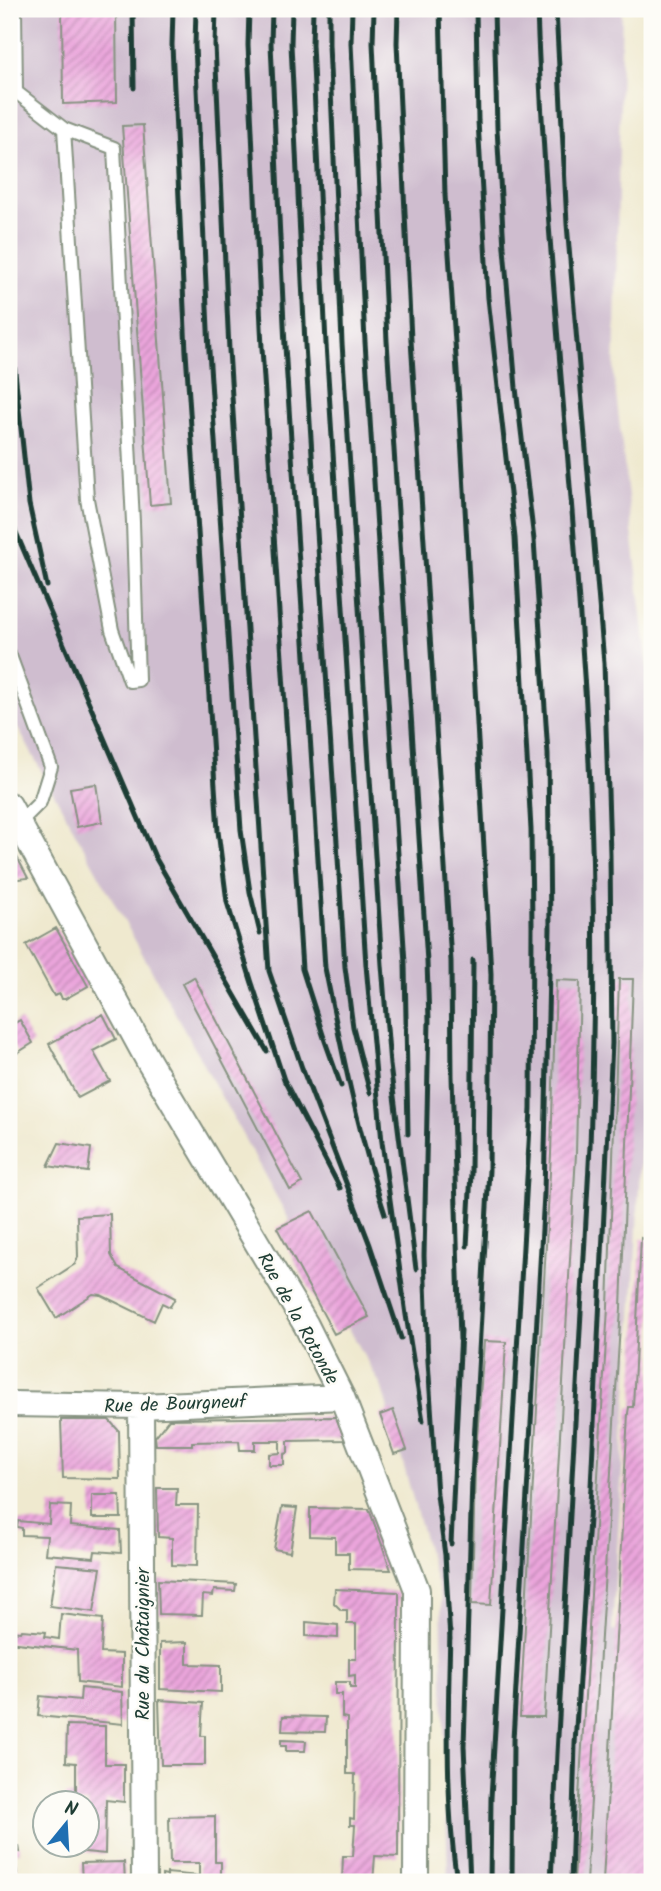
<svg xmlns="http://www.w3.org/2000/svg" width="661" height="1891" font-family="Kalam,sans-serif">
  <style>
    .industrial { fill: #cfbdcf }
    .building { fill: url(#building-hatch) }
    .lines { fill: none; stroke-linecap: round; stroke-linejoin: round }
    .lane-casing { stroke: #879382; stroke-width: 16 }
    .street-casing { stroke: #879382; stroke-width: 28 }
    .lane { stroke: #fff; stroke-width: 12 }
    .street { stroke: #fff; stroke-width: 24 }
    .rail { stroke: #1f3d34; stroke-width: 5 }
    .labels { text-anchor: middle; stroke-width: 5; stroke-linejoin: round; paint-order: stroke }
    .street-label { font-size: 19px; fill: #1f3d34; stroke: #fdfcf7 }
  </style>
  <defs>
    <pattern id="building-hatch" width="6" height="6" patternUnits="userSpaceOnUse" patternTransform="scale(1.75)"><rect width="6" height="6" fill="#eba5dc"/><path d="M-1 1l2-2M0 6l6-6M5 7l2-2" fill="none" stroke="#be88b3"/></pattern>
  </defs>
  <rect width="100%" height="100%" fill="#fdfcf7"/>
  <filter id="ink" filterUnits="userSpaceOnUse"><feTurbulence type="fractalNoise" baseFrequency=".0143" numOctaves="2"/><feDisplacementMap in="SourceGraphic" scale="14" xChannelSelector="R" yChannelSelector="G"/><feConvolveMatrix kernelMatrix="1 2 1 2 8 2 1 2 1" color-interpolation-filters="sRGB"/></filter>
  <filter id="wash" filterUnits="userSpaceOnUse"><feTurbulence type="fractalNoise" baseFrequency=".00686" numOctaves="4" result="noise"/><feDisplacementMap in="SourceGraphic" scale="28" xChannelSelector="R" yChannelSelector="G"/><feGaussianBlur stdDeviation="1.57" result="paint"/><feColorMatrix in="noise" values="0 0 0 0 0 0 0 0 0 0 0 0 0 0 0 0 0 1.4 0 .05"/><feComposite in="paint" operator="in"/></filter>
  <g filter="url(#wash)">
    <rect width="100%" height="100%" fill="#efe9cf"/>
    <path class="industrial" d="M 9,9 L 622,9 L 614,377 L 652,701 L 652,937 L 634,1285 L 612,1630 L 622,1632 L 610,1882 L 448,1882 L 441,1599 L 382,1388 L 9,712 Z"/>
    <g id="blocks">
      <path class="building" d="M 62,9 L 116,9 L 117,102 L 63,104 Z
        M 143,125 L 171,503 L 150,505 L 122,126 Z
        M 96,784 L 102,822 L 77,827 L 70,788 Z
        M 9,842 L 28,878 L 9,880 Z
        M 56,928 L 88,986 L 65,999 L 62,999 L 60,994 L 54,996 L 26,945 Z
        M 194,977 L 302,1183 L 290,1190 L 182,984 Z
        M 619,979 L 633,979 L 621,1308 L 586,1882 L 574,1882 L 608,1307 Z
        M 556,980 L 580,981 L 576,1154 L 544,1717 L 520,1717 L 551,1154 Z
        M 103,1014 L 116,1039 L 93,1051 L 110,1081 L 78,1098 L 49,1044 Z
        M 20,1020 L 33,1043 L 17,1053 L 9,1039 L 9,1026 Z
        M 59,1143 L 91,1148 L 88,1172 L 48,1166 Z
        M 312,1211 L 369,1317 L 334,1334 L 277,1228 Z
        M 110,1214 L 111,1255 L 118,1268 L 175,1298 L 170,1307 L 162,1303 L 154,1321 L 101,1295 L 93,1294 L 56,1318 L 38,1288 L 75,1264 L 78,1257 L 77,1216 Z
        M 641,1238 L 652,1241 L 652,1882 L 603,1882 L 628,1413 L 629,1407 L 633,1407 Z
        M 484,1341 L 506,1342 L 491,1605 L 472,1604 L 475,1466 Z
        M 393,1410 L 407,1450 L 394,1454 L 380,1415 Z
        M 336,1417 L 345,1440 L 288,1441 L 288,1453 L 284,1454 L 284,1465 L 269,1465 L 269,1454 L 280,1453 L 280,1441 L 255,1441 L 255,1450 L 240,1450 L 239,1441 L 192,1442 L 192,1445 L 156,1445 L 155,1437 L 169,1419 Z
        M 61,1420 L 109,1420 L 119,1431 L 120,1479 L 63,1478 Z
        M 157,1488 L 177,1488 L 176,1505 L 198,1505 L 197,1566 L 172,1565 L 172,1538 L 158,1537 Z
        M 92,1495 L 120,1495 L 121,1518 L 92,1518 Z
        M 50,1505 L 71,1506 L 70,1526 L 120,1530 L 121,1553 L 95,1551 L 94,1558 L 45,1554 L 47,1536 L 22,1535 L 22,1528 L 17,1527 L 18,1521 L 49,1524 Z
        M 282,1507 L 297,1508 L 290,1552 L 274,1549 Z
        M 310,1508 L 369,1509 L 391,1570 L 349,1569 L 349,1553 L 335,1553 L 335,1537 L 310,1536 Z
        M 56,1564 L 101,1568 L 94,1612 L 50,1606 Z
        M 158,1580 L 236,1584 L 235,1591 L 214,1590 L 213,1596 L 203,1595 L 202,1615 L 159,1614 Z
        M 335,1589 L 398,1592 L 399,1594 L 398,1857 L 375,1856 L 373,1882 L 342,1882 L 343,1856 L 353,1856 L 355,1825 L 350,1825 L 350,1818 L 354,1819 L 355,1774 L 347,1774 L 347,1718 L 342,1717 L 342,1694 L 335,1694 L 335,1682 L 350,1682 L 350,1688 L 355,1688 L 355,1675 L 349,1676 L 349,1659 L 356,1659 L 356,1624 L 347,1624 L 347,1610 L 341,1610 L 334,1603 Z
        M 61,1614 L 103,1619 L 101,1653 L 122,1654 L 122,1687 L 78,1682 L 77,1650 L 9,1642 L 9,1631 L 21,1632 L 22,1630 L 46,1632 L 45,1637 L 59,1639 Z
        M 306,1622 L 338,1625 L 338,1638 L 306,1636 Z
        M 187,1642 L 187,1664 L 221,1665 L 221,1692 L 160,1689 L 160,1643 Z
        M 81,1688 L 122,1692 L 123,1724 L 38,1716 L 40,1696 L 80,1700 Z
        M 159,1700 L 203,1703 L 201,1736 L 205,1736 L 205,1765 L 161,1765 Z
        M 283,1716 L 326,1717 L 325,1732 L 282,1731 Z
        M 67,1725 L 105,1726 L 105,1764 L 124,1764 L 124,1802 L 106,1800 L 105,1854 L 65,1850 L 65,1846 L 88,1846 L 88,1803 L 65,1803 L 65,1795 L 76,1796 L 76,1763 L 66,1762 Z
        M 281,1740 L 306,1741 L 305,1751 L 286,1751 L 286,1746 L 281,1746 Z
        M 215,1816 L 215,1862 L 221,1862 L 221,1878 L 247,1880 L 247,1882 L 162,1882 L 162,1875 L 167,1876 L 167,1873 L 199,1876 L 199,1863 L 170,1863 L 169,1817 Z
        M 9,1819 L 12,1820 L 14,1846 L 19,1846 L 20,1852 L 13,1851 L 17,1873 L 9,1875 Z
        M 124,1862 L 125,1882 L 82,1882 L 81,1863 Z"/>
    </g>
  </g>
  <g filter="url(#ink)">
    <use href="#blocks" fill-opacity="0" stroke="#879382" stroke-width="2"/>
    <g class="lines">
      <g class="lane-casing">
        <path id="lane" d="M 15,9 L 16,92
          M 9,92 L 16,92 L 64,129 L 114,148 L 133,522 L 138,680 L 130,681 L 112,630 L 87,499 L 64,129
          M 9,653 L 51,767 L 40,802 L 19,823"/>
      </g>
      <g class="street-casing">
        <path id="street" d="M 9,805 L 149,1062 L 306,1325 L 342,1397 L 417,1590 L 416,1882
          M 9,1404 L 141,1406 L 342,1397
          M 141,1406 L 144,1882"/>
      </g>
      <use href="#lane" class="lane"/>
      <use href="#street" class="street"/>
      <path class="rail" d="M 133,9 L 134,88
        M 173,9 L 172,45 L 186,352 L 218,831 L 227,902 L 251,980 L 284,1080 L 340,1188
        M 196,9 L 195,45 L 209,351 L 241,830 L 250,892 L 260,933
        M 216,9 L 215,45 L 229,350 L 269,971 L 302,1068 L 370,1245 L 401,1338
        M 249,9 L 248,45 L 262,348 L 302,969 L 325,1041 L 341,1086
        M 272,9 L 271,44 L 285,346 L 325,968 C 342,1051 358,1134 385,1214
        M 292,9 L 291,44 L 305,345 L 345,967 L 353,1027 L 370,1093
        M 313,9 L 312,44 L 326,344 L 366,965 L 382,1142 L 406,1315 L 423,1421
        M 329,9 L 329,44 L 342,343 L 382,965 L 390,1065 L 416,1269
        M 352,9 L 351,43 L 365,342 L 405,963 L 408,1134
        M 374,9 L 373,43 L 387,341 L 427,962 L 429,1020 L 424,1256 L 428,1361 L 437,1495 L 445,1555 L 450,1640
        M 398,9 L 397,43 L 411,340 L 451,961 L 452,1076 L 460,1340
        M 440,9 L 445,195 L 459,401 L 491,974 L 489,1170 L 472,1479 L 464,1746 L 470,1882
        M 476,9 L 478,121 L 488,298 L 515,538 L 531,830 L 532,927 L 531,1109 L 491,1798 L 490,1882
        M 494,9 L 497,128 L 504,248 L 516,388 L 534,540 L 548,754 L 550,928 L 544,1194 L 513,1740 L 512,1882
        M 537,9 C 544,217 567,424 581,631 C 594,802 597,975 590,1146 L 557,1754 L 551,1882
        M 556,9 L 567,224 L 604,663 L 610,854 L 612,1043 L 591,1487 L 575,1744 L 571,1882
        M 9,315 L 29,504 L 47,586
        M 9,516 L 155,857 L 267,1051
        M 467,1246 L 471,1173 L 473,960
        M 451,1544 L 461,1330
        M 450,1631 C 448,1714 445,1799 457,1882"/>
    </g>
  </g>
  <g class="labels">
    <g class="street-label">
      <text transform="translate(299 1318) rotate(61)" y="7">Rue de la Rotonde</text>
      <text transform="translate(175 1403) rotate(-2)" y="7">Rue de Bourgneuf</text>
      <text transform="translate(142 1644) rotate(-90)" y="7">Rue du Châtaignier</text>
    </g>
  </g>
  <rect width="661" height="1891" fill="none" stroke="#fdfcf7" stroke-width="35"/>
  <g transform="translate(66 1824) rotate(18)"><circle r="33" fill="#fdfcf7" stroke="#a4b0a9" stroke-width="2"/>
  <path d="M0-5L12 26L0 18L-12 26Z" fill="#1f6fb2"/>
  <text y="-10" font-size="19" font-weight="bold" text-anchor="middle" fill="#1f3d34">N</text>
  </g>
</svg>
